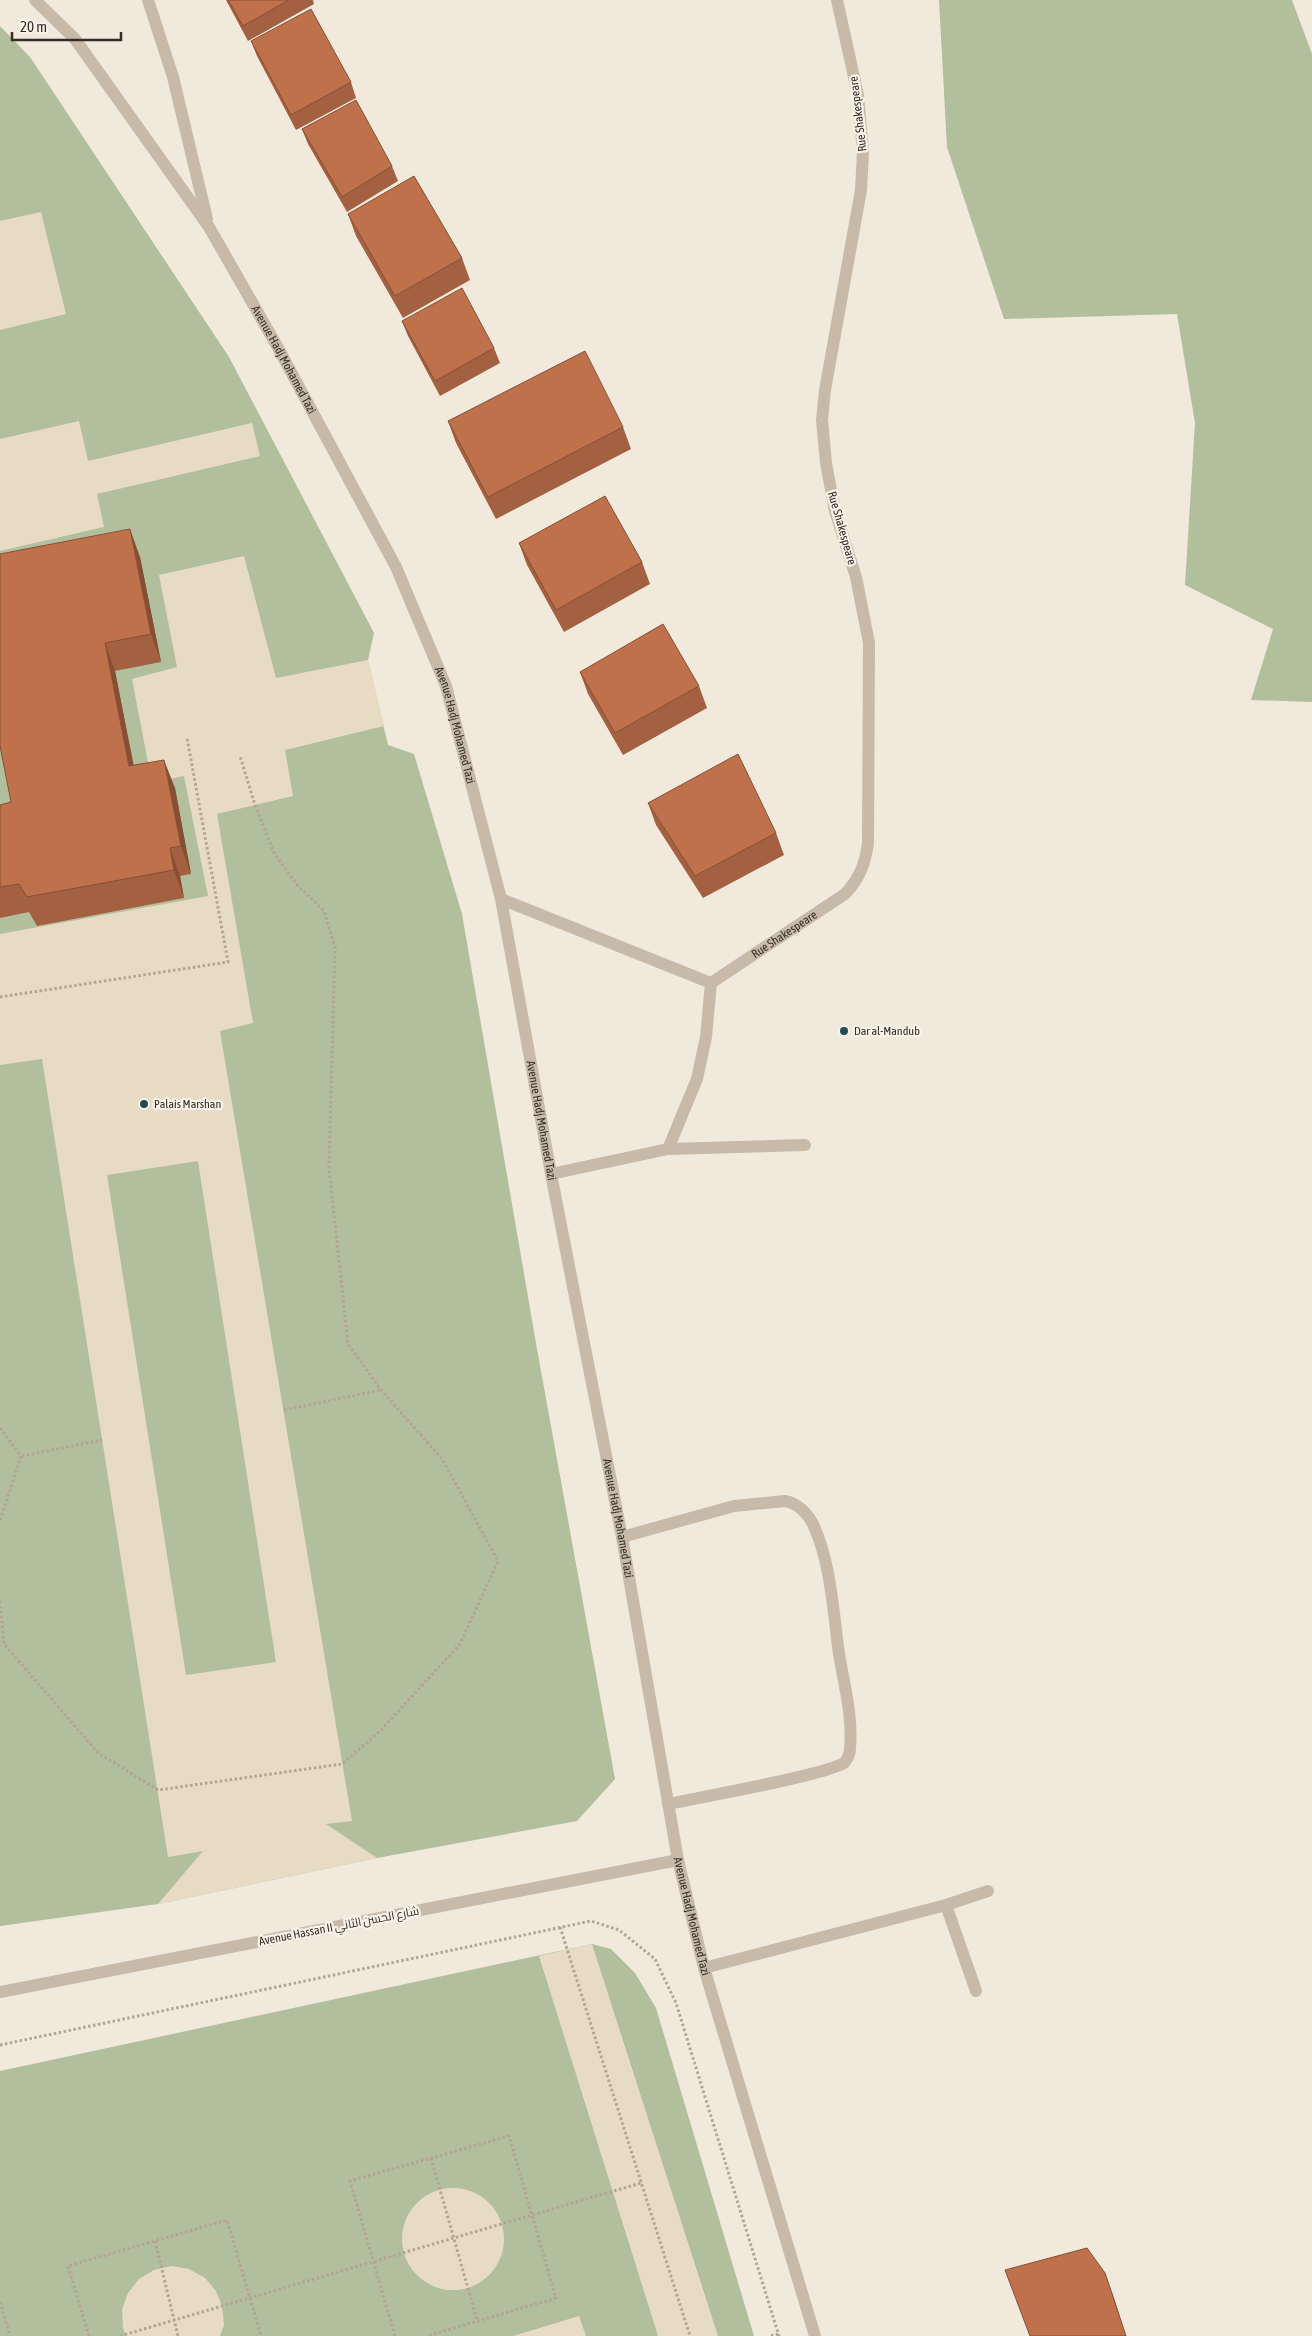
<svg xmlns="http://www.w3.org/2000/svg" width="1312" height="2336" font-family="'Asap Condensed',Cairo,sans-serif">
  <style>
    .green { fill: #b1bf9d }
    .plaza { fill: #e8dbc4; fill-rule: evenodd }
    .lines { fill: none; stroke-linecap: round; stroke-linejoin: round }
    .path { stroke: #b4a493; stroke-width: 3; stroke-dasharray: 2.5 2.5; stroke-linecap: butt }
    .minor { stroke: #c8baa9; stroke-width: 12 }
    .wall { fill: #a46141 }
    .shaded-wall { fill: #864f35 }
    .building { fill: #bf714c; stroke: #864f35 }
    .poi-dot { fill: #204d55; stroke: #f8f2e9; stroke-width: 2 }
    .labels { text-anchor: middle; stroke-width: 4.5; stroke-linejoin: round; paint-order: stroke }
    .street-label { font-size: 12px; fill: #352e28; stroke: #f8f2e9 }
    .poi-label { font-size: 12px; fill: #352e28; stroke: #f8f2e9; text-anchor: start }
  </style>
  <rect width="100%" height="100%" fill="#f1e9dc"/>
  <path class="green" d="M 939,0 L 1292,0 L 1312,54 L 1312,702 L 1251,700 L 1273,629 L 1185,585 L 1195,423 L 1177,314 L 1004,319 L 947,147 Z
    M 0,26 L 30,57 L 229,357 L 374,633 L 368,660 L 388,745 L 414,754 L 462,914 L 537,1349 L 615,1779 L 577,1821 L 377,1858 L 158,1904 L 0,1926 Z
    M 592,1944 L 611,1949 L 635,1973 L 656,2008 L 754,2336 L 0,2336 L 0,2071 Z"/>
  <path class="plaza" d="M 41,212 L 66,314 L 0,330 L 0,221 Z
    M 79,421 L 88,461 L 252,423 L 260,456 L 97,494 L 104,527 L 0,551 L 0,439 Z
    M 244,556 L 276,678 L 368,660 L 384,726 L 285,750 L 293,796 L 217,814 L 253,1023 L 220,1031 L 352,1821 L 326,1824 L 377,1858 L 158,1904 L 203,1851 L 168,1857 L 42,1059 L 0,1065 L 0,934 L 208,896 L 184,776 L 152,783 L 132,679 L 177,667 L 159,575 ZM 198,1161 L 276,1662 L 186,1675 L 107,1175 Z
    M 592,1944 L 718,2336 L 658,2336 L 539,1956 Z
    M402 2239a51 51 0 1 1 102 0a51 51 0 1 1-102 0Z
    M 171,2266 L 189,2269 L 205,2278 L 216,2291 L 222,2306 L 224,2325 L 220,2336 L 126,2336 L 123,2328 L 122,2310 L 128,2293 L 139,2279 L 154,2270 Z
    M 579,2316 L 586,2336 L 513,2336 Z"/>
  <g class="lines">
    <path class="path" d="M 0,997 L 228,962 L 187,738
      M 284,1410 L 381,1390
      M 0,1428 L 21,1456 L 0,1521
      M 22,1456 L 102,1440
      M 0,1601 L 4,1644 L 98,1753 L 158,1790 L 342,1764 L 381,1730 L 460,1644 L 498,1561 L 442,1459 L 381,1390 L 348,1344 L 329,1168 L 335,947 L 324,911 L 298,886 L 274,853 L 255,805 L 240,756
      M 560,1927 L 690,2336
      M 0,2045 L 591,1921 L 619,1930 L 655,1959 L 676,2003 L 779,2336
      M 431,2158 L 477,2320
      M 155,2241 L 178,2336
      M 0,2302 L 10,2336
      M 89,2336 L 68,2266 L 227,2220 L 261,2336
      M 120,2336 L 641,2183
      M 395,2336 L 350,2181 L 509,2136 L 556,2298 L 427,2336
      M 771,2336 L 778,2334"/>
    <g class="minor">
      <path id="s1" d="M 35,0 L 75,39 L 209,227 L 277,346 L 396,567 L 446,686 L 501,899 L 551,1174 L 622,1537 L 678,1860 L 704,1968 L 815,2336"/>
      <path d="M 148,0 L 173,77 L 207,219"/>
      <path d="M 501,899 L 711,983"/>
      <path id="s2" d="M 711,983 L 845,894 C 860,878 865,864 868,843 L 869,643 L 856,577 L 835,511 L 826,463 L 822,420 L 825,390 L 861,190 L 863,152 L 858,95 L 837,0"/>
      <path d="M 668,1149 L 805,1145"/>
      <path d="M 551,1174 L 668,1149 L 697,1079 L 706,1037 L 711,983"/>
      <path d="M 622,1537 L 734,1506 L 785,1501 C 797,1503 807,1513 813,1524 C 831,1563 833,1611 839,1654 C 844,1684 853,1717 850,1748 C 850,1753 848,1758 845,1762 C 832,1774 696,1798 668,1804"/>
      <path d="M 946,1905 L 976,1991"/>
      <path d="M 704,1968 L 946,1905 L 988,1891"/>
      <path d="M 0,1992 L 678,1860"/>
    </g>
  </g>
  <path class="wall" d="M 226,0 L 313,0 L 314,4 L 248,41 Z
    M 251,41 L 351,82 L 356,98 L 296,130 L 257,56 Z
    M 302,129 L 392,166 L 398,181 L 347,212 L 308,144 Z
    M 348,214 L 462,258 L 470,280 L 403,318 L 356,236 Z
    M 402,321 L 494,348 L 500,363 L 440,396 L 408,336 Z
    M 448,421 L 623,427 L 631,449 L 496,519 L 456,443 Z
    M 519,543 L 642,562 L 650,584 L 564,632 L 527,565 Z
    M 140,557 L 161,662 L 115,671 L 134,766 L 175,788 L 191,874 L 180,876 L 184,898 L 37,926 L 29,912 L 0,918 L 0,805 L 11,802 Z
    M 580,672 L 699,686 L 707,708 L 623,755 L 588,694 Z
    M 648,803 L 776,833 L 784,855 L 703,898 L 656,825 Z"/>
  <path class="shaded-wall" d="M 130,529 L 140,557 L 161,662 L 151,634 Z
    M 105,643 L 115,671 L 139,795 L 129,766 Z
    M 164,760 L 175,788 L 191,874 L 181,846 Z
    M 170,848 L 180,876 L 184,898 L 174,870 Z
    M 1105,2273 L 1113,2295 L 1126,2336 Z"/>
  <path class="building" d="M 228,0 L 289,0 L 243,26 Z
    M 311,9 L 351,82 L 291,115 L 251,41 Z
    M 356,100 L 392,166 L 342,197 L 302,129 Z
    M 414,176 L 462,258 L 395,296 L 348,214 Z
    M 462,288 L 494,348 L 435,381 L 402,321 Z
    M 585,351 L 623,427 L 488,497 L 448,421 Z
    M 605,496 L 642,562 L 556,610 L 519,543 Z
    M 130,529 L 151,634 L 105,643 L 129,766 L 164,760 L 181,846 L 170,848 L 174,870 L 27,897 L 19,884 L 0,887 L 0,805 L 11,802 L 0,746 L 0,554 Z
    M 663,624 L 699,686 L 615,733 L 580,672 Z
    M 738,754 L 776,833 L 695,876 L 648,803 Z
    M 1087,2248 L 1105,2273 L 1126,2336 L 1030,2336 L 1005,2270 Z"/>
  <g class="poi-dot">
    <circle cx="844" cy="1031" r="5"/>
    <circle cx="144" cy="1104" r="5"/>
  </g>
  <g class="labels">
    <g class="street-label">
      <text transform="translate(858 114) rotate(-97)" y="4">Rue Shakespeare</text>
      <text dy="4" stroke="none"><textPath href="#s1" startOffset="439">Avenue Hadj Mohamed Tazi</textPath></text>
      <text transform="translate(842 528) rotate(74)" y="4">Rue Shakespeare</text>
      <text dy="4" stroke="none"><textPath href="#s1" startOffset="844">Avenue Hadj Mohamed Tazi</textPath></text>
      <text dy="4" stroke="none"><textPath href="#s2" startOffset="88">Rue Shakespeare</textPath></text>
      <text dy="4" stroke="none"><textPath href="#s1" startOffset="1249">Avenue Hadj Mohamed Tazi</textPath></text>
      <text dy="4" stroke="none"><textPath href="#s1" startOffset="1654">Avenue Hadj Mohamed Tazi</textPath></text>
      <text dy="4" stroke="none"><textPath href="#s1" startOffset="2059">Avenue Hadj Mohamed Tazi</textPath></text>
      <text transform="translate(339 1926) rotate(-11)" y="4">Avenue Hassan II شارع الحسن الثاني</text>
    </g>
    <g class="poi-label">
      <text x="854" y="1035">Dar al-Mandub</text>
      <text x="154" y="1108">Palais Marshan</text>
    </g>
  </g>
  <path d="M12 32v8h109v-8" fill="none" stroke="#352e28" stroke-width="2.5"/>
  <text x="20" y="32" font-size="15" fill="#352e28" stroke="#f8f2e9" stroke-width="4" paint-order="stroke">20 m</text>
</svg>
